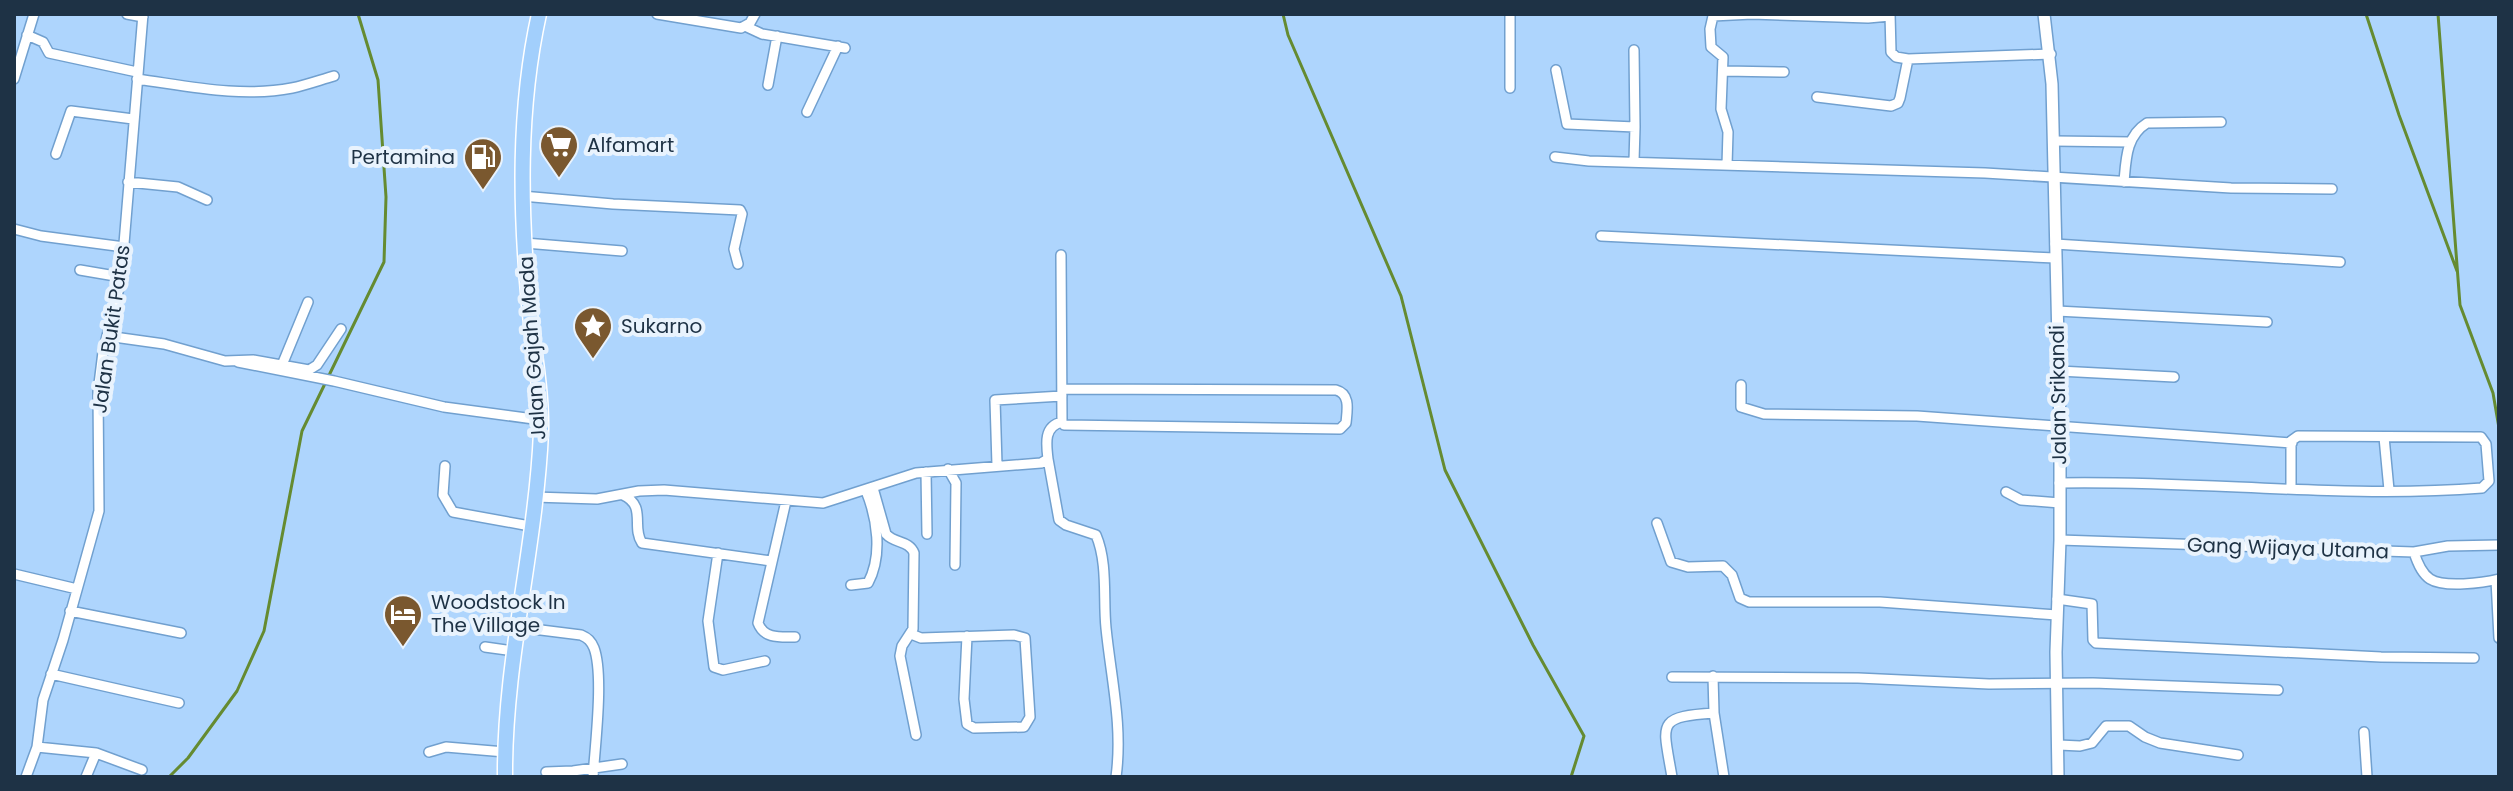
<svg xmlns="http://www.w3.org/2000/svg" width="2513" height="791" font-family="Poppins,sans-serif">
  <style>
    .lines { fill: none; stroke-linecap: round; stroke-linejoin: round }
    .stream { stroke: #658b31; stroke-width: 3 }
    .minor-casing { stroke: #71a0cf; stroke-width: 12 }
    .tertiary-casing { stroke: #71a0cf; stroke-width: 14 }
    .trunk-casing { stroke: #fff; stroke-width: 17 }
    .minor { stroke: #fff; stroke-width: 9 }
    .tertiary { stroke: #fff; stroke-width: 11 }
    .trunk { stroke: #a2cffc; stroke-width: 14 }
    .labels { text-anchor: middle; stroke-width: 8; stroke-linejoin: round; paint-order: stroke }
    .poi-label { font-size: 20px; fill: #1e3245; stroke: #e9f3fd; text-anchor: start }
    .street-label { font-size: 20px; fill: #1e3245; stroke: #e9f3fd }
  </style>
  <rect width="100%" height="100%" fill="#aed5fd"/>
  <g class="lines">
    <path class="stream" d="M 1283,14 L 1288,35 L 1401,296 L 1445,470 L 1533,645 L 1584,736 L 1571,777
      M 2366,14 L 2399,115 L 2457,271
      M 2438,14 L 2460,305 L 2493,393 L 2499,428
      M 169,777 L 188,758 L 237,691 L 264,631 L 302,431 L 384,262 L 386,197 L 378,80 L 358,14"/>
    <g class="minor-casing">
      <path id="minor" d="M 127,14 L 143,17
        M 657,14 L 741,28 L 750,23 L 755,14
        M 1510,14 L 1510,88
        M 1890,14 L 1891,52 L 1896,57 L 1908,59
        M 747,27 L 762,34 L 845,48
        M 27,35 L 43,42 L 49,53 L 137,72
        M 1634,50 L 1635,127
        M 1556,70 L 1567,124 L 1635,127 L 1634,161
        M 1724,71 L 1784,72
        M 14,79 L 34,14
        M 137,79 C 188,86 241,98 292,88 C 306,85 320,80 334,76
        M 768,85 L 777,36
        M 1817,97 L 1891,106 L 1898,103 L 1900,98 L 1908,59 L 2051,54
        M 807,112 L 838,46
        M 2054,141 L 2130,142
        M 56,154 L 71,111 L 133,119
        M 1555,157 L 1589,161 L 1985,173 L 2231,188 L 2332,189
        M 1727,165 L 1728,132 L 1721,109 L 1723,57 L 1711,47 L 1710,29 L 1713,16 L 1752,14 L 1868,18 L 1890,16
        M 128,182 L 178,187 L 207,200
        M 2124,182 C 2126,159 2126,136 2147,123 L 2221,122
        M 522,196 L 613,204 L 740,210 L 742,214 L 734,249 L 738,264
        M 14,229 L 41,236 L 124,247
        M 1601,236 L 2055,258
        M 525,243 L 622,251
        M 2055,244 L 2340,262
        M 1061,255 L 1062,422 L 1064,425 L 1340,429 L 1346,423 C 1347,411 1351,394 1336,390 L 1062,389
        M 80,270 L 121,277
        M 2057,311 L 2267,322
        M 107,336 L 164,344 L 225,361 L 253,360 L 309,370 L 317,365 L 341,329
        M 238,362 L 334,381 L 444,407 L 541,420
        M 282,365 L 308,302
        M 2059,371 L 2174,377
        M 1741,385 L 1741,407 L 1764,414 L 1917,416 L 2292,443
        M 2384,437 L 2389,490
        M 1048,459 L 1059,520 L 1066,525 L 1096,535 C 1108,563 1103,599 1106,628 C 1111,678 1123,726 1116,777
        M 997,465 L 995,400 L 1062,396
        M 445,466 L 443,495 L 453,512 L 530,526
        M 948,469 L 956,483 L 955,565
        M 926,472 L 927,534
        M 2059,483 C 2200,480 2341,499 2482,488 L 2489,481 L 2486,444 L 2481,437 L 2475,437 L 2298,436 L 2291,441 L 2291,489
        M 873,488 L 886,534 C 895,544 909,540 914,553 L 913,629 L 902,646 L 900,656 L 916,735
        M 2006,492 L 2021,500 L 2060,503
        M 623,495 C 647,506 631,527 642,543 L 771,561
        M 534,497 L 597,499 L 639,491 L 664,490 L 823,503 L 916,473 L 1041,463 L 1048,459 C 1046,443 1044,426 1062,422
        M 786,501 L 758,623 C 764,639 780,637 795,637
        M 1657,523 L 1671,562 L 1688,567 L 1723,566 L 1732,575 L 1740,598 L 1749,602 L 1880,602 L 2057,615
        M 2060,540 L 2414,552 C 2417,562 2421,573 2430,579 C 2444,588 2483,583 2499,579
        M 2414,552 L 2448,546 L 2499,545
        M 718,553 L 708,621 L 714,667 L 723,670 L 765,661
        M 14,574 L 77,589
        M 2496,580 L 2499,638
        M 851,585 L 868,583 C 883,555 877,518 866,491
        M 2057,599 L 2092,604 L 2093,640 L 2096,643 L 2381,657 L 2474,658
        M 70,611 L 181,633
        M 517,627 L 581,635 C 588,638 591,641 594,648 C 604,675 595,746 593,777
        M 911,634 L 921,638 L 1014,635 L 1025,638 L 1030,717 L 1024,727 L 974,728 L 967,724 L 964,699 L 967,636
        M 485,647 L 514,651
        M 51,674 L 179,703
        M 1713,676 L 1714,713 L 1724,777
        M 1672,677 L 1858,678 L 1989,684 L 2093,683 L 2278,690
        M 2364,732 L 2367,777
        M 2059,745 L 2080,746 L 2092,743 L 2106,726 L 2129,726 L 2145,737 L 2160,743 L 2238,755
        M 37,747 L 96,753 L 142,770
        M 429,752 L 446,747 L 505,752
        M 546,772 L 573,771 L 622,764
        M 26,777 L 37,747 L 43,700 L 63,640 L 99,511 L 98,392 L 103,352 L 121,280 L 143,14
        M 86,777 L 96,753
        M 1672,777 C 1663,723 1655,717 1714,713"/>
    </g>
    <g class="tertiary-casing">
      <path id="tertiary" d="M 2044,14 L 2052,84 L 2060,428 L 2060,540 L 2056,652 L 2058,777"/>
    </g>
    <g class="trunk-casing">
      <path id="trunk" d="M 505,777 C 504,661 536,548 541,432 C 542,390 533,347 529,305 C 520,208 518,109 539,14"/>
    </g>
    <use href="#minor" class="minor"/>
    <use href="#tertiary" class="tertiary"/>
    <use href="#trunk" class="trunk"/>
  </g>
  <defs>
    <g id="supermarket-pin" transform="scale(2)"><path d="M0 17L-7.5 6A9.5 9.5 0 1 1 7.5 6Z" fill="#7a582f" stroke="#e9f3fd"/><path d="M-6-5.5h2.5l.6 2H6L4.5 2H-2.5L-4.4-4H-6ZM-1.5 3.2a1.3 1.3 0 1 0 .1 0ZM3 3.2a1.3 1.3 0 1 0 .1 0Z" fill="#fff"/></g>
    <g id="fuel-pin" transform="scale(2)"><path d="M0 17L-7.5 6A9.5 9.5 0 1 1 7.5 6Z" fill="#7a582f" stroke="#e9f3fd"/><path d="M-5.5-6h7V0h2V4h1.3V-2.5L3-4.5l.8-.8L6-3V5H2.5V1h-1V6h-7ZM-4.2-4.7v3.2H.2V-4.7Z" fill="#fff"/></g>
    <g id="sight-pin" transform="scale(2)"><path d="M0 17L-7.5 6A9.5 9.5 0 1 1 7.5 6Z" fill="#7a582f" stroke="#e9f3fd"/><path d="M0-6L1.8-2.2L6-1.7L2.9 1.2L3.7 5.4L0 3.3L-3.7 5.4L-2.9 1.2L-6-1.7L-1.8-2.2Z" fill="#fff"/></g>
    <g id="hotel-pin" transform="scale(2)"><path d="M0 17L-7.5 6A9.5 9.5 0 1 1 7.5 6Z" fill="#7a582f" stroke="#e9f3fd"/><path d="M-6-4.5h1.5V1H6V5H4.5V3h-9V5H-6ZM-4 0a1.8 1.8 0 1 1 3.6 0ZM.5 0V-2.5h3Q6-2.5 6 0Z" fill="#fff"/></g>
  </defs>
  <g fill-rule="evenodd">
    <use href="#supermarket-pin" x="559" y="145"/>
    <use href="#fuel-pin" x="483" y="157"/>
    <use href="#sight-pin" x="593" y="326"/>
    <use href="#hotel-pin" x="403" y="614"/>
  </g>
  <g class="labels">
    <g class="poi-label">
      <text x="587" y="152">Alfamart</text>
      <text x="455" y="164" text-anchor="end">Pertamina</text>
      <text x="621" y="333">Sukarno</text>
      <text x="431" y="609">Woodstock In<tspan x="431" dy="23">The Village</tspan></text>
    </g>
    <g class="street-label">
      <text transform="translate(111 329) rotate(-82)" y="7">Jalan Bukit Patas</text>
      <text transform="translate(532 348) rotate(-94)" y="7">Jalan Gajah Mada</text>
      <text transform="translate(2058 395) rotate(-91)" y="7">Jalan Srikandi</text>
      <text transform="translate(2288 548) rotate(2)" y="7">Gang Wijaya Utama</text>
    </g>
  </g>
  <rect width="2513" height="791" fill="none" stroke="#1e3245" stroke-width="32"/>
</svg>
